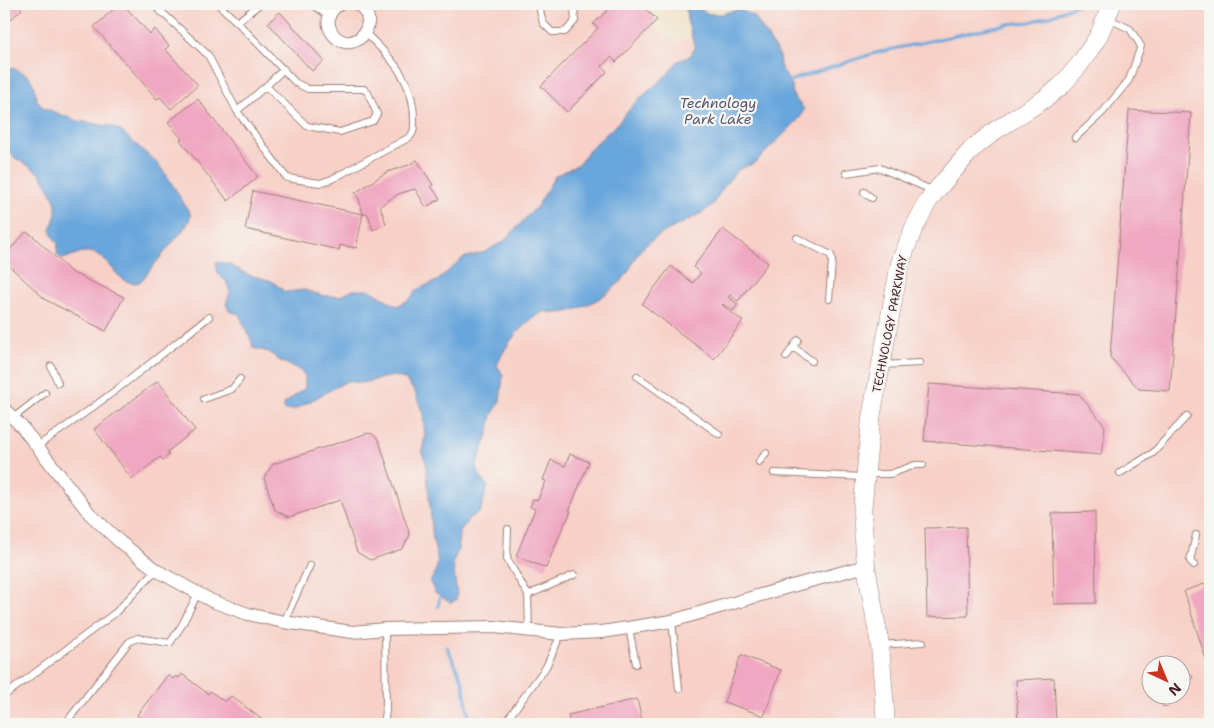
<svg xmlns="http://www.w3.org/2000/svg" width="1214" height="728" font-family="'Shantell Sans',sans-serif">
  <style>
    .built { fill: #f7d1c7; fill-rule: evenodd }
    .water { fill: #69a6db; stroke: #5a6283 }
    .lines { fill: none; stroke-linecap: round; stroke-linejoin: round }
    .stream { stroke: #69a6db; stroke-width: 3 }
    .building { fill: #f0a7c1 }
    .lane-casing { stroke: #9d817a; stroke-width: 8 }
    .street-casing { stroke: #9d817a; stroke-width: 14 }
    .secondary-casing { stroke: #9d817a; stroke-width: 19 }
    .lane { stroke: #fff; stroke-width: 6 }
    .street { stroke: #fff; stroke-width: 12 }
    .secondary { stroke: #fff; stroke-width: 18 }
    .labels { text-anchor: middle; stroke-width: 4.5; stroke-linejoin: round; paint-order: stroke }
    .street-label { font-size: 12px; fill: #4a1f2b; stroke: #f6f6f2 }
    .water-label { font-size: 14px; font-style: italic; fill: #565571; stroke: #f6f6f2 }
  </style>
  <rect width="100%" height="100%" fill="#f6f6f2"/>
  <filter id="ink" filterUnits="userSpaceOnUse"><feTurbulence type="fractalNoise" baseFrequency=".02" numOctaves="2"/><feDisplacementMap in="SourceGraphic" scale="10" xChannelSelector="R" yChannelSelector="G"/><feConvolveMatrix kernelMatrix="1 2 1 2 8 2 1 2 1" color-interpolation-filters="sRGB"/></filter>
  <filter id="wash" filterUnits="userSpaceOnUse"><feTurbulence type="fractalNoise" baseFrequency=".0096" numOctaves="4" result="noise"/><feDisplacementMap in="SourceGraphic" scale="20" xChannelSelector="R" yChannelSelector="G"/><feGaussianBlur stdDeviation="1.12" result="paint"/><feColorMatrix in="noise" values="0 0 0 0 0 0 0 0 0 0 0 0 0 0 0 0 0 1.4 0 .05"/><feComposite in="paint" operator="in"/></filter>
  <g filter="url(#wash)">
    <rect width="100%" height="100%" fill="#f0e3c9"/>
    <path class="built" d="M 4,4 L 623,4 L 678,44 L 683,39 L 734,40 L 749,4 L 1210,4 L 1210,724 L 4,724 ZM 1152,666 L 1182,666 L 1182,696 L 1152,696 Z"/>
    <path class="water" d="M 686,7 L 698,8 L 709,14 L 722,14 L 731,11 L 741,10 L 754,16 L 779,55 L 780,66 L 792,86 L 793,96 L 804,109 L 800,118 L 757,161 C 752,165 746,166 740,169 C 735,172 730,179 727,183 C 720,190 716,202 709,208 C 690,222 665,228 646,245 C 633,255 633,268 623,279 C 607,297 568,320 545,311 C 522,323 507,342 497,365 L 503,375 L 500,402 L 492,415 L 488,435 L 476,467 L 482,480 L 488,486 L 480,512 L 469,518 L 459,533 L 458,549 L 453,563 L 457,595 L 456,600 L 451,603 L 435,593 L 430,582 L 435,573 L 438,562 L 433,541 L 426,463 L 422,452 L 425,436 L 423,414 L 415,392 L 405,379 L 393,376 L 361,383 L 347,381 L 294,410 L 284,410 L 284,404 L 305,388 L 305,375 L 296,368 L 280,361 L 269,352 L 253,348 L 252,342 L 239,314 L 229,311 L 226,304 L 230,292 L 226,281 L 218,274 L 216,262 L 229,264 L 246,274 L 272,281 L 285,292 L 304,290 L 324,296 L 340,296 L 353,290 L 370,290 L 397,306 L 409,300 L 418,289 L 437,281 L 463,258 L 485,252 L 504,241 L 538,205 L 555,176 L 579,164 L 589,150 L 617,124 L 636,102 L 667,75 L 678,61 L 690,56 L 695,48 L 687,20 Z
      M 13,68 L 29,76 L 34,86 L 37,100 L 44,108 L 78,121 L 114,127 L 122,132 L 157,163 L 167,176 L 191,215 L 187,225 L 140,282 C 116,289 112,254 89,252 C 79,251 71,257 62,259 L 57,254 L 58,243 C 43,227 57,225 56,208 C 56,199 49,188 44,180 C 38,168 24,165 14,157 C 10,154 7,149 4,145 L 4,72 Z"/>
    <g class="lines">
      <path class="stream" d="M 789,81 L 875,53 L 1007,24 L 1030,22 L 1050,16 L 1078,4
        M 438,607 L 440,596
        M 447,647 L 463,682 L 470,724"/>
    </g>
    <g id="blocks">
      <path class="building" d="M 4,4 L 17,4 L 22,9 L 4,26 Z
        M 119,4 L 123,4 L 150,34 L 155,29 L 169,46 L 165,49 L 198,85 L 171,109 L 160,97 L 157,99 L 94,27 Z
        M 614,4 L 641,4 L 657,20 L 616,62 L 611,57 L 602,66 L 607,72 L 567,112 L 541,86 L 598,28 L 593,24 Z
        M 280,12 L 324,61 L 312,71 L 268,23 Z
        M 198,99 L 258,177 L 228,201 L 180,140 L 182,139 L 168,122 Z
        M 1129,110 L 1191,113 L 1170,391 L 1139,389 L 1110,357 Z
        M 417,160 L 433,185 L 431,186 L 440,199 L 426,207 L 415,189 L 398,194 L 380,206 L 386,224 L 373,230 L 368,214 L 363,214 L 356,248 L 340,245 L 339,250 L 245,229 L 253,191 L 363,214 L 359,199 L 355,193 L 387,172 L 409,165 Z
        M 723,229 L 768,263 L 738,301 L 730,295 L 728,297 L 738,304 L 733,311 L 723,304 L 722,305 L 743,321 L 714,359 L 642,304 L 671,266 L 693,283 L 701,273 L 693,267 Z
        M 26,232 L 32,235 L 71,272 L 124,297 L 106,331 L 46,300 L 4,261 L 4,256 Z
        M 158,381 L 195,430 L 167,452 L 169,455 L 163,460 L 160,457 L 132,479 L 94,429 Z
        M 929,384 L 1079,394 L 1105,426 L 1101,455 L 924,441 Z
        M 368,433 L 373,434 L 379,441 L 410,535 L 402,549 L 370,560 L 357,552 L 340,500 L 289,517 L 275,510 L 264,478 L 273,464 Z
        M 570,454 L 589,462 L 569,511 L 571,511 L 566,522 L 565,522 L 546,568 L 516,556 L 535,509 L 530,507 L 533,499 L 538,500 L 546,481 L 543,480 L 551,460 L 565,466 Z
        M 1095,512 L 1096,603 L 1054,604 L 1052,513 Z
        M 966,527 L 968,616 L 927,617 L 925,528 Z
        M 1210,582 L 1210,672 L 1184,591 Z
        M 741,655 L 781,670 L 764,716 L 724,702 Z
        M 182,674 L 208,694 L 210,691 L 225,702 L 231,696 L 268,724 L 136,724 L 141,718 L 137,715 L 168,675 L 173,679 L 176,676 L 179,678 Z
        M 1054,678 L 1056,724 L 1018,724 L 1016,680 Z
        M 637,699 L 643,724 L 570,724 L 568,715 Z"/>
    </g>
  </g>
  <g filter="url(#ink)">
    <use href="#blocks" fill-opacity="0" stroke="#9d817a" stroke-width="1"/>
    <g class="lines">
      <g class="lane-casing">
        <path id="lane" d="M 153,4 L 208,55 L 237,111 L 287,178 L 320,183 L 332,179 L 410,137 C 415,131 414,126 414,119 C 414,81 391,57 365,33
          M 218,4 L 237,22 L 260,4
          M 545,4 L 540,11 L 543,23 L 552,32 L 565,32 L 575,21 L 574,9 L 568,4
          M 366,11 L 376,4
          M 266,86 L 284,69
          M 237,111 L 266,86 L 307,126 L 340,132 L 373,121 L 377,114 L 368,93 L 364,89 L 308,89 L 296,83 L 237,22
          M 1075,138 L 1103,112 L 1129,80 L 1141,46 L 1130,29 L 1107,18
          M 846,173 L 880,168 L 934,191
          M 864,192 L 872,198
          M 797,238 L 831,255 L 832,262 L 829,299
          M 793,347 L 812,361
          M 786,357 L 798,340
          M 882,365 L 920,363
          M 51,366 L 58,383
          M 637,376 L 719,434
          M 204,399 L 232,389 L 240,379
          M 13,418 L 45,393
          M 37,446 C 97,407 153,361 209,317
          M 759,462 L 766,453
          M 774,473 L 864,477
          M 1120,473 L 1153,453 L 1187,416
          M 868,474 L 890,474 L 915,465 L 923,465
          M 508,529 L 507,559 L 528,595 L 529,631
          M 1194,565 L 1190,561 L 1196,535
          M 528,595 L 574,575
          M 672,621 L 679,689
          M 284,622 L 310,565
          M 629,628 L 636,664
          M 881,645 L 923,642
          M 1182,679 L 1189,677
          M 4,696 L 115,613 L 156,570
          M 1165,703 L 1165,696
          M 65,724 L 129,642 L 137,638 L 170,643 L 182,625 L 198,593
          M 384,724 L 386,711 L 385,629
          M 504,724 L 546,667 L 561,634"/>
      </g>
      <g class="street-casing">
        <path id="street" d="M 317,4 L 330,13
          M 340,4 C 313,18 339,56 361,37 C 365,33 367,29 368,23 C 369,15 364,8 357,4
          M 4,409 L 22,427 L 90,514 L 120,542 L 156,570 L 212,601 L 248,614 L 284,622 L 352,632 L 385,629 L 494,627 L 561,634 L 602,632 L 672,621 L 788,587 L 866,566"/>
      </g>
      <g class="secondary-casing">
        <path id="secondary" d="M 886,724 L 880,645 L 866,566 L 862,513 L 871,418 L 900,263 L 913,230 L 927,203 L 935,192 L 972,149 L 996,130 L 1046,98 L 1061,86 L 1080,64 L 1098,37 L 1112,4"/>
      </g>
      <use href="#lane" class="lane"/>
      <use href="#street" class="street"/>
      <use href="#secondary" class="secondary"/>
    </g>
  </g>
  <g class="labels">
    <g class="street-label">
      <text transform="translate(890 324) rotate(-79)" y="4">TECHNOLOGY PARKWAY</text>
    </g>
    <g class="water-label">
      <text x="718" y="108">Technology<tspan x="718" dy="16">Park Lake</tspan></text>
    </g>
  </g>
  <rect width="1214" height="728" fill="none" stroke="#f6f6f2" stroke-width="20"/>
  <g transform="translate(1166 680) rotate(136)"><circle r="24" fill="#f6f6f2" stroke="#b1a0a2"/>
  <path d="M0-4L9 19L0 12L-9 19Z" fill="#c8321e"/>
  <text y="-8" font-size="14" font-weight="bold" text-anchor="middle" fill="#4a1f2b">N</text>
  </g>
</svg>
